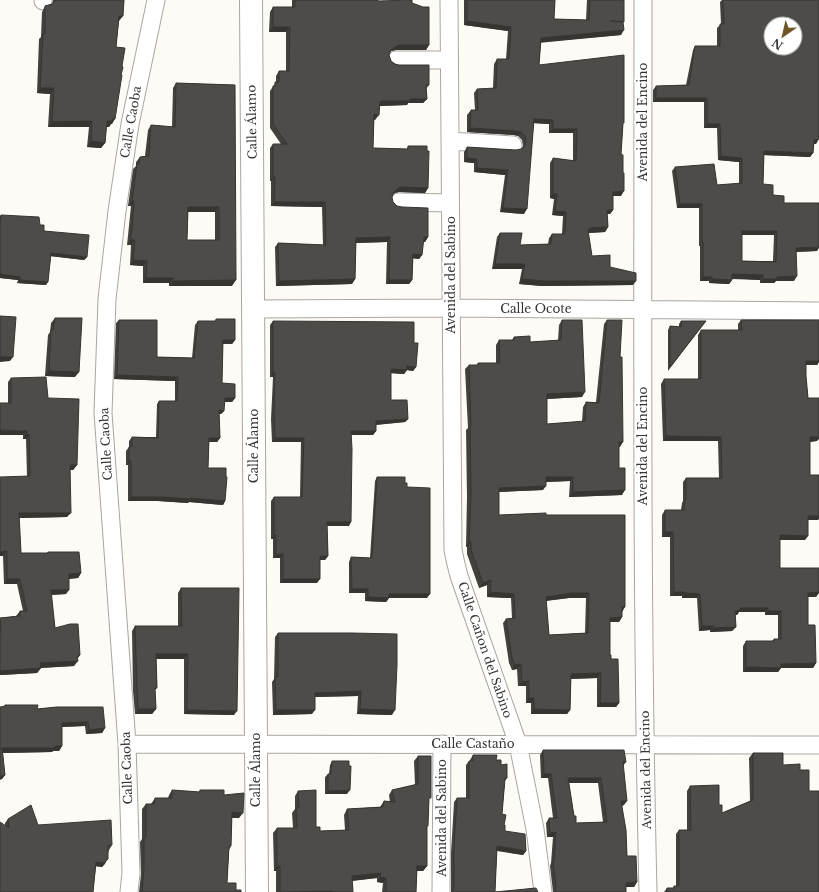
<svg xmlns="http://www.w3.org/2000/svg" width="819" height="892" font-family="'Libre Baskerville',serif">
  <style>
    .lines { fill: none; stroke-linecap: round; stroke-linejoin: round }
    .minor-casing { stroke: #a9a6a2; stroke-width: 19 }
    .major-casing { stroke: #a9a6a2; stroke-width: 24 }
    .minor { stroke: #fff; stroke-width: 17 }
    .major { stroke: #fff; stroke-width: 22 }
    .wall { fill: #43413e; fill-rule: evenodd }
    .shaded-wall { fill: #373532 }
    .building { fill: #4e4c48; stroke: #373532; fill-rule: evenodd }
    .labels { text-anchor: middle; stroke-width: 4; stroke-linejoin: round; paint-order: stroke }
    .street-label { font-size: 12px; fill: #373634; stroke: #fff }
  </style>
  <rect width="100%" height="100%" fill="#fefbf7"/>
  <g class="lines">
    <g class="minor-casing">
      <path id="minor" d="M 449,0 L 453,550 L 456,564 L 459,576 L 518,744 L 535,829 L 543,892
        M 643,0 C 643,297 641,595 648,892
        M 43,1 L 43,0
        M 396,60 L 449,60
        M 450,141 L 513,145
        M 399,202 L 450,203
        M 253,309 L 451,308 L 819,311
        M 127,744 L 819,745
        M 129,892 L 131,873 L 127,744 L 103,413 L 107,299 L 117,211 L 130,124 L 156,0
        M 441,892 L 442,744"/>
    </g>
    <g class="major-casing">
      <path id="major" d="M 251,0 L 257,892"/>
    </g>
    <use href="#minor" class="minor"/>
    <use href="#major" class="major"/>
  </g>
  <path class="wall" d="M 53,0 L 124,0 L 119,21 L 116,47 L 122,66 L 121,75 L 112,124 L 111,124 L 109,127 L 106,127 L 105,143 L 101,148 L 87,147 L 89,127 L 48,127 L 50,94 L 37,93 L 39,39 L 41,37 L 42,12 L 45,6 L 52,4 Z
    M 292,0 L 378,0 L 378,1 L 412,3 L 429,45 L 426,50 L 396,50 L 391,51 L 390,52 L 389,55 L 391,61 L 395,64 L 429,85 L 426,89 L 427,99 L 423,103 L 408,103 L 407,105 L 380,106 L 375,120 L 374,120 L 373,148 L 407,149 L 408,146 L 428,188 L 425,193 L 399,192 L 395,193 L 393,194 L 392,197 L 393,202 L 428,237 L 425,242 L 423,242 L 422,255 L 419,259 L 413,258 L 412,280 L 409,284 L 386,284 L 387,242 L 356,243 L 355,279 L 352,284 L 276,286 L 275,247 L 278,243 L 323,245 L 322,207 L 271,206 L 271,181 L 270,181 L 270,148 L 273,144 L 281,144 L 270,128 L 270,91 L 276,82 L 276,76 L 279,71 L 286,71 L 286,32 L 269,32 L 270,12 L 273,7 L 292,7 Z
    M 464,0 L 555,0 L 554,19 L 586,20 L 587,0 L 624,0 L 623,22 L 621,35 L 541,42 L 539,65 L 623,125 L 621,154 L 621,196 L 613,196 L 613,210 L 610,214 L 607,214 L 608,227 L 605,232 L 588,233 L 592,256 L 610,267 L 633,285 L 542,286 L 519,284 L 522,269 L 492,269 L 497,237 L 500,233 L 520,245 L 548,244 L 549,238 L 552,234 L 562,234 L 563,216 L 552,215 L 554,199 L 550,198 L 550,163 L 553,158 L 573,161 L 573,133 L 549,133 L 549,124 L 534,123 L 524,214 L 500,212 L 505,175 L 474,172 L 474,163 L 464,162 L 464,152 L 467,147 L 516,150 L 521,149 L 522,148 L 523,146 L 522,140 L 518,136 L 514,135 L 467,132 L 467,115 L 471,110 L 475,110 L 474,93 L 477,89 L 493,88 L 494,64 L 497,59 L 506,59 L 508,31 L 464,25 Z
    M 722,0 L 819,0 L 816,144 L 814,144 L 813,153 L 810,157 L 764,155 L 763,184 L 773,195 L 784,203 L 817,251 L 796,252 L 794,281 L 776,281 L 774,283 L 760,283 L 760,280 L 732,279 L 732,280 L 729,284 L 709,283 L 709,281 L 700,281 L 700,246 L 699,246 L 699,208 L 677,208 L 672,171 L 675,167 L 717,185 L 739,184 L 739,162 L 718,160 L 717,128 L 704,128 L 704,102 L 653,102 L 653,90 L 656,86 L 686,85 L 693,50 L 695,46 L 717,46 L 717,28 L 721,24 L 720,2 ZM 742,235 L 774,235 L 773,261 L 742,261 Z
    M 176,83 L 235,85 L 232,286 L 169,286 L 169,283 L 143,283 L 143,266 L 130,265 L 131,245 L 127,245 L 131,206 L 128,206 L 133,169 L 136,166 L 136,162 L 140,157 L 145,156 L 148,130 L 151,125 L 172,127 L 173,88 ZM 188,212 L 215,212 L 215,240 L 187,240 Z
    M 1,215 L 40,225 L 44,231 L 87,257 L 84,260 L 51,256 L 46,285 L 17,283 L 18,280 L 0,278 L 0,216 Z
    M 55,318 L 75,377 L 45,376 L 48,335 L 50,332 L 51,323 Z
    M 216,319 L 235,340 L 232,344 L 223,344 L 222,383 L 235,398 L 232,402 L 224,402 L 224,411 L 221,414 L 219,414 L 220,438 L 217,442 L 209,442 L 208,468 L 225,501 L 223,505 L 189,502 L 188,503 L 158,501 L 128,501 L 128,465 L 126,465 L 126,451 L 129,447 L 129,441 L 132,437 L 156,437 L 157,404 L 159,401 L 175,401 L 175,381 L 114,379 L 116,323 L 119,320 L 157,357 L 192,358 L 195,325 L 198,321 L 215,321 Z
    M 562,320 L 582,397 L 547,399 L 547,424 L 582,422 L 583,407 L 586,402 L 596,402 L 604,324 L 607,320 L 620,357 L 620,447 L 619,447 L 619,468 L 622,495 L 569,497 L 570,481 L 546,482 L 543,490 L 499,492 L 499,515 L 546,515 L 622,612 L 622,617 L 619,622 L 610,622 L 610,655 L 619,703 L 616,707 L 597,707 L 597,678 L 571,679 L 570,710 L 567,714 L 531,714 L 531,703 L 526,703 L 526,686 L 518,686 L 517,669 L 512,670 L 509,663 L 503,623 L 506,619 L 512,618 L 511,598 L 487,597 L 487,585 L 479,588 L 467,554 L 467,547 L 466,547 L 467,497 L 466,430 L 468,428 L 465,369 L 469,365 L 477,365 L 478,363 L 496,363 L 496,345 L 499,340 L 512,340 L 514,337 L 530,342 L 558,341 L 559,325 ZM 569,598 L 586,598 L 585,633 L 549,635 L 546,601 Z
    M 741,320 L 819,320 L 819,362 L 817,365 L 806,365 L 806,376 L 808,398 L 817,441 L 810,442 L 810,475 L 818,520 L 808,520 L 805,540 L 780,540 L 780,568 L 819,568 L 819,593 L 816,597 L 808,597 L 808,625 L 816,663 L 813,668 L 781,668 L 778,672 L 743,672 L 743,646 L 746,641 L 772,641 L 774,639 L 778,639 L 778,615 L 765,615 L 765,612 L 739,612 L 737,615 L 735,615 L 736,627 L 732,631 L 710,632 L 710,630 L 699,631 L 697,598 L 682,598 L 682,596 L 670,596 L 670,537 L 662,537 L 662,515 L 665,510 L 681,510 L 682,503 L 683,501 L 683,482 L 686,478 L 719,478 L 718,441 L 663,441 L 661,384 L 664,379 L 698,379 L 698,335 L 701,330 L 738,330 L 738,324 Z
    M 273,321 L 416,367 L 413,371 L 407,370 L 404,374 L 391,373 L 391,400 L 408,419 L 405,422 L 376,425 L 376,431 L 373,435 L 351,435 L 349,526 L 327,526 L 328,556 L 325,560 L 320,560 L 317,583 L 280,583 L 280,558 L 273,558 L 273,539 L 271,539 L 271,501 L 274,497 L 300,497 L 301,442 L 272,442 L 271,419 L 273,377 L 270,377 L 270,325 Z
    M 681,321 L 706,321 L 668,371 L 668,330 L 670,326 L 679,327 L 679,324 Z
    M 11,378 L 48,398 L 77,465 L 73,470 L 70,470 L 67,517 L 19,518 L 21,553 L 47,553 L 48,552 L 81,573 L 78,578 L 69,579 L 66,594 L 51,595 L 55,628 L 80,655 L 78,658 L 74,666 L 41,668 L 37,673 L 0,675 L 0,618 L 16,616 L 20,611 L 23,611 L 17,584 L 4,584 L 3,556 L 27,476 L 26,439 L 23,439 L 23,435 L 8,403 L 8,382 Z
    M 377,477 L 405,483 L 407,487 L 427,598 L 389,598 L 386,602 L 365,601 L 365,593 L 349,593 L 349,562 L 351,557 L 370,558 L 375,481 Z
    M 181,588 L 234,715 L 184,714 L 184,659 L 156,659 L 157,688 L 155,690 L 156,709 L 152,714 L 135,714 L 133,691 L 132,631 L 135,626 L 178,626 L 178,593 Z
    M 278,633 L 352,633 L 392,715 L 357,714 L 358,696 L 315,697 L 312,714 L 273,715 L 272,682 L 274,679 L 275,637 Z
    M 5,705 L 37,709 L 57,707 L 105,728 L 102,733 L 86,734 L 85,726 L 62,727 L 62,746 L 59,751 L 53,751 L 52,752 L 3,753 L 5,775 L 2,779 L 4,707 Z
    M 543,750 L 626,762 L 623,766 L 624,805 L 622,806 L 627,856 L 637,882 L 634,887 L 626,887 L 626,892 L 553,892 L 550,866 L 551,863 L 553,837 L 547,837 L 546,823 L 549,818 L 553,818 L 548,778 L 541,778 L 540,755 ZM 569,783 L 598,783 L 603,822 L 576,823 L 574,816 Z
    M 753,753 L 783,765 L 800,770 L 809,791 L 819,892 L 664,892 L 667,888 L 673,888 L 674,886 L 676,886 L 676,834 L 679,830 L 687,830 L 687,791 L 690,786 L 719,805 L 722,813 L 750,801 L 749,758 Z
    M 473,755 L 496,760 L 501,765 L 507,778 L 505,781 L 502,814 L 505,831 L 526,851 L 523,855 L 497,851 L 495,892 L 538,892 L 451,892 L 451,853 L 454,802 L 457,798 L 466,798 L 466,765 L 469,761 L 470,761 L 470,760 Z
    M 418,756 L 429,801 L 427,827 L 427,866 L 423,871 L 417,871 L 416,892 L 382,892 L 383,883 L 377,882 L 377,878 L 352,881 L 353,892 L 276,892 L 276,871 L 274,871 L 273,833 L 277,828 L 293,828 L 292,813 L 295,809 L 295,796 L 298,791 L 316,827 L 320,831 L 345,830 L 344,815 L 347,809 L 380,807 L 384,801 L 390,802 L 389,795 L 392,790 L 415,785 L 414,761 Z
    M 332,761 L 347,794 L 325,794 L 325,777 L 328,774 L 329,774 L 330,765 Z
    M 172,790 L 199,792 L 200,790 L 224,795 L 239,818 L 232,818 L 231,846 L 229,850 L 227,883 L 236,890 L 241,892 L 139,892 L 141,874 L 140,842 L 142,839 L 142,809 L 146,804 L 151,804 L 155,798 L 168,798 L 169,795 Z
    M 8,819 L 38,825 L 112,845 L 109,850 L 105,864 L 102,867 L 96,866 L 93,892 L 5,826 L 5,823 Z"/>
  <path class="shaded-wall" d="M 119,16 L 123,16 L 119,21 Z
    M 467,21 L 511,27 L 508,31 L 464,25 Z
    M 273,27 L 290,27 L 286,32 L 269,32 Z
    M 624,30 L 621,35 L 538,43 L 541,38 Z
    M 399,45 L 429,45 L 426,50 L 396,50 L 391,51 L 388,55 L 391,50 L 395,47 Z
    M 40,88 L 54,88 L 50,94 L 37,93 Z
    M 656,98 L 707,98 L 704,102 L 653,102 Z
    M 410,99 L 427,99 L 423,103 L 408,103 L 407,105 L 378,106 L 381,101 Z
    M 374,114 L 379,115 L 375,120 L 371,119 Z
    M 113,118 L 115,119 L 112,124 L 111,124 L 109,127 L 103,127 L 107,121 Z
    M 534,119 L 553,120 L 549,124 L 531,123 Z
    M 92,121 L 89,127 L 48,127 L 52,122 Z
    M 707,124 L 720,124 L 717,128 L 704,128 Z
    M 470,128 L 517,131 L 521,132 L 518,136 L 514,135 L 467,132 Z
    M 553,129 L 577,129 L 573,133 L 549,133 Z
    M 819,139 L 816,144 L 811,144 L 814,140 Z
    M 91,141 L 105,143 L 101,148 L 87,147 Z
    M 764,151 L 813,153 L 810,157 L 761,155 Z
    M 721,156 L 742,158 L 739,162 L 718,160 Z
    M 467,158 L 477,159 L 474,163 L 464,162 Z
    M 477,168 L 508,170 L 505,175 L 474,172 Z
    M 273,177 L 275,177 L 271,181 L 270,181 Z
    M 402,187 L 428,188 L 425,193 L 399,192 L 395,193 L 391,197 L 394,192 L 398,188 Z
    M 624,191 L 621,196 L 610,196 L 613,192 Z
    M 553,194 L 557,194 L 554,199 L 550,198 Z
    M 132,201 L 134,201 L 131,206 L 128,206 Z
    M 274,202 L 325,202 L 322,207 L 271,206 Z
    M 680,204 L 702,204 L 699,208 L 677,208 Z
    M 188,207 L 219,207 L 215,212 L 184,212 Z
    M 503,208 L 527,209 L 524,214 L 500,212 Z
    M 607,210 L 613,210 L 610,214 L 604,214 Z
    M 555,211 L 566,212 L 563,216 L 552,215 Z
    M 608,227 L 605,232 L 588,233 L 588,230 L 590,228 Z
    M 742,231 L 777,231 L 774,235 L 739,235 Z
    M 390,237 L 387,242 L 353,243 L 356,238 Z
    M 424,237 L 428,237 L 425,242 L 421,242 Z
    M 131,240 L 135,240 L 131,245 L 127,245 Z
    M 819,247 L 819,248 L 817,251 L 793,252 L 796,248 Z
    M 51,253 L 87,257 L 84,260 L 49,256 Z
    M 413,254 L 422,255 L 419,259 L 409,258 Z
    M 133,260 L 147,261 L 143,266 L 130,265 Z
    M 495,264 L 525,264 L 522,269 L 492,269 Z
    M 0,274 L 20,277 L 18,280 L 0,278 Z
    M 732,274 L 763,275 L 760,280 L 729,278 Z
    M 797,276 L 794,281 L 776,281 L 774,283 L 760,283 L 763,279 L 777,277 Z
    M 703,277 L 712,277 L 709,281 L 700,281 Z
    M 146,278 L 173,278 L 169,283 L 143,283 Z
    M 355,279 L 352,284 L 276,286 L 279,281 Z
    M 522,279 L 636,281 L 633,285 L 542,286 L 519,284 Z
    M 712,279 L 732,280 L 729,284 L 709,283 Z
    M 20,280 L 48,282 L 46,285 L 17,283 Z
    M 236,280 L 232,286 L 169,286 L 173,281 Z
    M 389,280 L 412,280 L 409,284 L 386,284 Z
    M 223,340 L 235,340 L 232,344 L 221,343 Z
    M 0,357 L 13,357 L 10,361 L 0,362 Z
    M 806,361 L 819,361 L 819,362 L 817,365 L 802,365 Z
    M 407,366 L 416,367 L 413,371 L 407,370 L 404,374 L 388,373 L 391,369 Z
    M 49,371 L 79,372 L 75,377 L 45,376 Z
    M 273,373 L 275,373 L 273,377 L 270,377 Z
    M 117,375 L 178,377 L 175,381 L 114,379 Z
    M 585,392 L 582,397 L 544,399 L 547,394 Z
    M 225,398 L 235,398 L 232,402 L 222,402 Z
    M 219,410 L 224,411 L 221,414 L 217,414 Z
    M 408,419 L 405,422 L 373,425 L 376,421 Z
    M 0,430 L 27,431 L 23,435 L 0,435 Z
    M 351,431 L 376,431 L 373,435 L 348,435 Z
    M 26,434 L 29,434 L 26,439 L 23,439 Z
    M 666,436 L 721,437 L 718,441 L 663,441 Z
    M 810,437 L 819,437 L 819,439 L 817,441 L 807,442 Z
    M 209,438 L 220,438 L 217,442 L 207,442 Z
    M 275,438 L 304,438 L 301,442 L 272,442 Z
    M 619,442 L 623,442 L 620,447 L 615,447 Z
    M 129,461 L 131,461 L 128,465 L 126,465 Z
    M 70,465 L 77,465 L 73,470 L 67,470 Z
    M 546,477 L 573,477 L 570,481 L 543,482 Z
    M 546,486 L 543,490 L 496,492 L 499,488 Z
    M 625,490 L 622,495 L 569,497 L 573,492 Z
    M 131,497 L 191,498 L 225,501 L 223,505 L 189,502 L 188,503 L 158,501 L 128,501 Z
    M 19,513 L 71,513 L 67,517 L 16,518 Z
    M 808,516 L 819,516 L 819,519 L 818,520 L 805,520 Z
    M 327,522 L 351,522 L 349,526 L 324,526 Z
    M 665,532 L 673,532 L 670,537 L 662,537 Z
    M 274,535 L 276,535 L 273,539 L 271,539 Z
    M 780,535 L 808,536 L 805,540 L 777,540 Z
    M 469,542 L 471,542 L 467,547 L 466,547 Z
    M 7,551 L 3,556 L 0,556 L 0,552 Z
    M 283,554 L 280,558 L 273,558 L 276,555 Z
    M 320,556 L 328,556 L 325,560 L 317,560 Z
    M 81,573 L 78,578 L 65,579 L 69,574 Z
    M 7,579 L 20,579 L 17,584 L 4,584 Z
    M 283,579 L 320,579 L 317,583 L 280,583 Z
    M 491,580 L 487,585 L 479,588 L 483,583 Z
    M 352,589 L 368,589 L 365,593 L 349,593 Z
    M 51,590 L 69,590 L 66,594 L 48,595 Z
    M 490,592 L 514,594 L 511,598 L 487,597 Z
    M 674,592 L 685,592 L 682,596 L 670,596 Z
    M 819,592 L 816,597 L 805,597 L 808,593 Z
    M 572,593 L 589,593 L 586,598 L 569,598 L 543,601 L 546,597 Z
    M 685,593 L 700,594 L 697,598 L 682,598 Z
    M 389,594 L 430,594 L 427,598 L 389,598 L 386,602 L 365,601 L 368,597 Z
    M 622,607 L 625,607 L 622,612 Z
    M 740,608 L 768,608 L 765,612 L 739,612 L 737,615 L 732,615 L 735,611 Z
    M 768,611 L 781,611 L 778,615 L 765,615 Z
    M 622,617 L 619,622 L 607,622 L 610,618 Z
    M 702,626 L 714,626 L 710,630 L 699,631 Z
    M 736,627 L 732,631 L 710,632 L 713,628 Z
    M 156,654 L 188,654 L 184,659 L 152,659 Z
    M 78,655 L 80,655 L 75,661 L 78,661 L 74,666 L 37,668 L 40,663 Z
    M 816,663 L 813,668 L 781,668 L 778,672 L 743,672 L 746,667 L 781,664 Z
    M 521,664 L 517,669 L 512,670 L 515,665 Z
    M 41,668 L 37,673 L 0,675 L 0,671 Z
    M 601,673 L 597,678 L 567,679 L 571,674 Z
    M 529,681 L 526,686 L 518,686 L 522,682 Z
    M 361,691 L 358,696 L 311,697 L 315,693 Z
    M 529,698 L 534,698 L 531,703 L 526,703 Z
    M 600,703 L 619,703 L 616,707 L 597,707 Z
    M 138,709 L 156,709 L 152,714 L 135,714 Z
    M 360,709 L 395,710 L 392,715 L 357,714 Z
    M 534,709 L 570,710 L 567,714 L 531,714 Z
    M 187,710 L 237,711 L 234,715 L 184,714 Z
    M 276,710 L 315,710 L 312,714 L 273,715 Z
    M 88,722 L 85,726 L 59,727 L 62,723 Z
    M 105,728 L 102,733 L 86,734 L 89,730 Z
    M 55,746 L 62,746 L 59,751 L 53,751 L 52,752 L 0,753 L 2,748 Z
    M 544,774 L 551,774 L 548,778 L 541,778 Z
    M 5,775 L 2,779 L 0,780 L 0,776 Z
    M 568,778 L 601,778 L 598,783 L 565,783 Z
    M 350,790 L 347,794 L 325,794 L 328,791 Z
    M 621,801 L 627,801 L 624,805 L 618,806 Z
    M 232,812 L 243,813 L 239,818 L 229,817 Z
    M 556,832 L 553,837 L 547,837 L 550,833 Z
    M 497,846 L 526,851 L 523,855 L 494,850 Z
    M 108,859 L 102,867 L 93,866 L 96,862 Z
    M 277,866 L 280,866 L 276,871 L 274,871 Z
    M 417,866 L 427,866 L 423,871 L 413,871 Z
    M 381,873 L 377,878 L 349,881 L 352,876 Z
    M 380,877 L 386,878 L 383,883 L 377,882 Z
    M 637,882 L 634,887 L 623,887 L 626,883 Z
    M 304,891 L 332,891 L 331,892 L 304,892 Z"/>
  <path class="building" d="M 56,0 L 124,0 L 123,16 L 119,16 L 116,47 L 125,48 L 122,66 L 123,67 L 121,75 L 122,75 L 115,119 L 113,118 L 112,121 L 107,121 L 105,143 L 91,141 L 92,121 L 52,122 L 54,88 L 40,88 L 43,34 L 45,34 L 45,6 L 52,4 Z
    M 295,0 L 378,0 L 378,1 L 412,0 L 412,3 L 423,7 L 429,7 L 429,45 L 399,45 L 395,47 L 391,50 L 389,55 L 391,61 L 395,64 L 399,65 L 429,65 L 429,85 L 426,85 L 427,99 L 410,99 L 410,101 L 381,101 L 380,102 L 379,115 L 374,114 L 373,148 L 408,149 L 408,146 L 427,146 L 427,151 L 429,151 L 428,188 L 402,187 L 398,188 L 394,192 L 392,197 L 393,202 L 397,206 L 402,207 L 428,208 L 428,237 L 424,237 L 422,255 L 413,254 L 412,280 L 389,280 L 390,237 L 356,238 L 355,279 L 279,281 L 278,243 L 326,245 L 325,202 L 274,202 L 275,177 L 273,177 L 273,144 L 287,144 L 273,124 L 273,86 L 275,86 L 275,82 L 279,82 L 279,71 L 289,71 L 290,27 L 273,27 L 273,7 L 295,7 Z
    M 467,0 L 555,0 L 554,19 L 589,20 L 590,0 L 624,0 L 624,22 L 611,21 L 623,22 L 624,30 L 541,38 L 539,65 L 624,55 L 624,123 L 623,123 L 621,154 L 623,155 L 623,173 L 624,173 L 624,191 L 613,192 L 613,210 L 607,210 L 608,227 L 590,228 L 590,230 L 588,230 L 592,256 L 610,255 L 610,267 L 636,273 L 636,281 L 545,281 L 522,279 L 525,264 L 495,264 L 500,233 L 522,233 L 520,245 L 551,244 L 552,234 L 565,234 L 566,212 L 555,211 L 557,194 L 553,194 L 553,158 L 576,161 L 577,129 L 553,129 L 553,120 L 534,119 L 527,209 L 503,208 L 508,170 L 477,168 L 477,159 L 467,158 L 467,147 L 516,150 L 521,149 L 525,146 L 526,142 L 525,136 L 521,132 L 517,131 L 470,128 L 471,110 L 478,110 L 477,89 L 496,88 L 497,59 L 509,59 L 511,27 L 467,21 Z
    M 723,0 L 819,0 L 819,139 L 814,140 L 813,153 L 764,151 L 763,184 L 773,185 L 773,195 L 784,196 L 784,203 L 819,203 L 819,247 L 796,248 L 797,276 L 777,277 L 777,279 L 763,279 L 763,275 L 732,274 L 732,280 L 712,279 L 712,277 L 703,277 L 703,242 L 702,242 L 702,204 L 680,204 L 675,167 L 714,164 L 717,185 L 742,183 L 742,158 L 721,156 L 720,124 L 707,124 L 707,98 L 656,98 L 656,86 L 689,85 L 695,46 L 720,46 L 720,24 L 724,24 ZM 771,24 L 795,24 L 795,48 L 771,48 ZM 742,231 L 777,231 L 776,262 L 742,261 Z
    M 176,83 L 235,85 L 236,280 L 173,281 L 173,278 L 146,278 L 147,261 L 133,260 L 135,240 L 131,240 L 134,201 L 132,201 L 137,164 L 139,164 L 140,157 L 149,156 L 151,125 L 175,127 ZM 188,207 L 219,207 L 219,240 L 187,240 Z
    M 1,215 L 39,217 L 40,225 L 44,225 L 44,231 L 89,235 L 87,257 L 51,253 L 48,282 L 20,280 L 20,277 L 0,274 L 0,224 Z
    M 0,316 L 16,317 L 13,357 L 0,357 Z
    M 55,318 L 82,318 L 79,372 L 49,371 L 51,330 L 53,330 Z
    M 216,319 L 235,319 L 235,340 L 223,340 L 222,383 L 235,384 L 235,398 L 225,398 L 224,411 L 219,410 L 220,438 L 209,438 L 208,468 L 226,468 L 226,477 L 227,477 L 225,501 L 191,498 L 191,499 L 161,497 L 131,497 L 131,461 L 129,461 L 129,447 L 132,447 L 132,437 L 158,438 L 159,401 L 177,401 L 178,377 L 117,375 L 119,320 L 157,320 L 157,357 L 194,358 L 198,321 L 216,321 Z
    M 562,320 L 582,320 L 585,392 L 547,394 L 547,424 L 585,421 L 586,402 L 599,403 L 607,320 L 622,320 L 620,357 L 622,357 L 623,442 L 619,442 L 619,468 L 625,468 L 625,490 L 573,492 L 573,477 L 546,477 L 546,486 L 499,488 L 499,515 L 546,513 L 546,515 L 625,515 L 625,607 L 622,607 L 622,617 L 610,618 L 610,655 L 611,655 L 611,659 L 618,659 L 619,703 L 600,703 L 601,673 L 571,674 L 570,710 L 534,709 L 534,698 L 529,698 L 529,681 L 522,682 L 521,664 L 515,665 L 512,658 L 506,619 L 515,618 L 514,594 L 490,592 L 491,580 L 483,583 L 471,550 L 471,542 L 469,542 L 471,493 L 470,425 L 471,425 L 469,365 L 478,365 L 478,363 L 500,363 L 499,340 L 514,340 L 514,337 L 530,336 L 530,342 L 561,340 ZM 572,593 L 589,593 L 588,633 L 549,635 L 546,597 Z
    M 741,320 L 819,320 L 819,361 L 806,361 L 806,376 L 808,398 L 819,398 L 819,437 L 810,437 L 810,475 L 819,475 L 819,516 L 808,516 L 808,536 L 780,535 L 780,568 L 819,568 L 819,592 L 808,593 L 808,625 L 815,625 L 816,663 L 781,664 L 781,668 L 746,667 L 746,641 L 774,641 L 774,639 L 781,639 L 781,611 L 768,611 L 768,608 L 740,608 L 740,610 L 735,611 L 736,627 L 713,628 L 714,626 L 702,626 L 700,594 L 685,593 L 685,592 L 674,592 L 673,532 L 665,532 L 665,510 L 684,510 L 685,499 L 686,499 L 686,478 L 722,478 L 721,437 L 666,436 L 664,379 L 701,379 L 701,330 L 742,330 Z
    M 273,321 L 414,322 L 414,343 L 418,343 L 416,367 L 407,366 L 407,370 L 391,369 L 391,400 L 407,400 L 408,419 L 376,421 L 376,431 L 351,431 L 352,449 L 351,522 L 327,522 L 328,556 L 320,556 L 320,579 L 283,579 L 283,554 L 276,555 L 276,535 L 274,535 L 274,497 L 302,497 L 304,438 L 275,438 L 274,415 L 275,373 L 273,373 Z
    M 681,321 L 706,321 L 670,367 L 670,326 L 682,327 Z
    M 46,377 L 48,398 L 79,399 L 77,465 L 70,465 L 71,513 L 19,513 L 21,553 L 48,553 L 48,552 L 79,552 L 81,573 L 69,574 L 69,590 L 51,590 L 55,628 L 70,624 L 78,624 L 80,655 L 78,655 L 78,657 L 77,657 L 78,661 L 40,663 L 41,668 L 0,671 L 0,632 L 1,632 L 0,618 L 20,616 L 20,611 L 27,611 L 20,579 L 7,579 L 7,551 L 0,552 L 0,477 L 30,476 L 29,434 L 26,434 L 27,431 L 0,430 L 0,403 L 11,403 L 11,378 Z
    M 377,477 L 405,477 L 405,483 L 407,483 L 407,487 L 430,488 L 430,594 L 389,594 L 389,598 L 368,597 L 368,589 L 352,589 L 351,557 L 372,558 Z
    M 181,588 L 239,588 L 237,711 L 187,710 L 188,654 L 156,654 L 157,688 L 155,688 L 156,709 L 138,709 L 137,687 L 135,626 L 182,626 Z
    M 278,633 L 352,633 L 397,634 L 397,665 L 395,710 L 360,709 L 361,691 L 315,693 L 315,710 L 276,710 L 275,677 L 278,677 Z
    M 5,705 L 38,705 L 37,709 L 57,707 L 103,707 L 105,728 L 89,730 L 88,722 L 62,723 L 62,746 L 55,746 L 55,748 L 2,748 L 5,775 L 0,776 L 0,707 L 5,706 Z
    M 543,750 L 624,750 L 626,762 L 623,762 L 627,801 L 621,801 L 626,830 L 627,856 L 636,856 L 637,882 L 626,883 L 626,892 L 555,892 L 556,887 L 553,861 L 554,861 L 556,832 L 550,833 L 549,818 L 557,818 L 551,774 L 544,774 ZM 568,778 L 601,778 L 607,822 L 576,823 L 576,816 L 574,816 Z
    M 753,753 L 783,753 L 783,765 L 800,764 L 800,770 L 809,770 L 809,791 L 819,791 L 819,892 L 667,892 L 667,888 L 674,888 L 674,886 L 679,886 L 679,830 L 691,830 L 690,786 L 719,785 L 719,805 L 722,805 L 722,813 L 753,800 Z
    M 473,755 L 497,755 L 496,760 L 501,760 L 501,765 L 507,764 L 507,778 L 505,778 L 502,814 L 506,815 L 504,825 L 505,825 L 505,831 L 525,834 L 526,851 L 497,846 L 495,892 L 536,888 L 538,892 L 452,892 L 454,888 L 454,848 L 457,798 L 469,798 L 469,761 L 473,761 Z
    M 418,756 L 431,756 L 431,798 L 429,798 L 428,826 L 427,826 L 427,866 L 417,866 L 416,892 L 386,892 L 386,878 L 380,877 L 381,873 L 352,876 L 353,892 L 332,892 L 332,891 L 280,892 L 280,866 L 277,866 L 277,828 L 297,828 L 296,808 L 299,808 L 298,791 L 316,790 L 316,827 L 320,827 L 320,831 L 349,830 L 347,809 L 383,807 L 384,801 L 395,802 L 392,790 L 418,784 Z
    M 332,761 L 349,761 L 349,766 L 351,766 L 350,790 L 328,791 L 328,774 L 331,774 L 331,766 L 332,766 Z
    M 172,790 L 200,792 L 200,790 L 224,790 L 224,795 L 244,793 L 243,813 L 232,812 L 231,846 L 229,846 L 227,883 L 236,883 L 236,890 L 241,890 L 241,892 L 142,892 L 144,869 L 144,837 L 146,837 L 146,804 L 155,804 L 155,798 L 172,798 Z
    M 31,805 L 38,825 L 111,820 L 112,845 L 108,846 L 108,859 L 106,860 L 105,863 L 96,862 L 93,892 L 0,892 L 0,822 L 9,828 L 8,819 Z"/>
  <g class="labels">
    <g class="street-label">
      <text transform="translate(131 122) rotate(-80)" y="4">Calle Caoba</text>
      <text transform="translate(252 122) rotate(-91)" y="4">Calle Álamo</text>
      <text transform="translate(643 122) rotate(-90)" y="4">Avenida del Encino</text>
      <text transform="translate(451 275) rotate(-90)" y="4">Avenida del Sabino</text>
      <text x="536" y="313">Calle Ocote</text>
      <text transform="translate(106 444) rotate(-93)" y="4">Calle Caoba</text>
      <text transform="translate(254 446) rotate(-90)" y="4">Calle Álamo</text>
      <text transform="translate(643 446) rotate(-90)" y="4">Avenida del Encino</text>
      <text transform="translate(485 650) rotate(71)" y="4">Calle Cañon del Sabino</text>
      <text x="473" y="748">Calle Castaño</text>
      <text transform="translate(127 768) rotate(-92)" y="4">Calle Caoba</text>
      <text transform="translate(256 770) rotate(-90)" y="4">Calle Álamo</text>
      <text transform="translate(646 770) rotate(-91)" y="4">Avenida del Encino</text>
      <text transform="translate(442 818) rotate(-90)" y="4">Avenida del Sabino</text>
    </g>
  </g>
  <g transform="translate(783 36) rotate(214)"><circle r="19" fill="#ffffff" stroke="#afafae"/>
  <path d="M0-3L7 15L0 10L-7 15Z" fill="#715628"/>
  <text y="-6" font-size="11" font-weight="bold" text-anchor="middle" fill="#373634">N</text>
  </g>
</svg>
